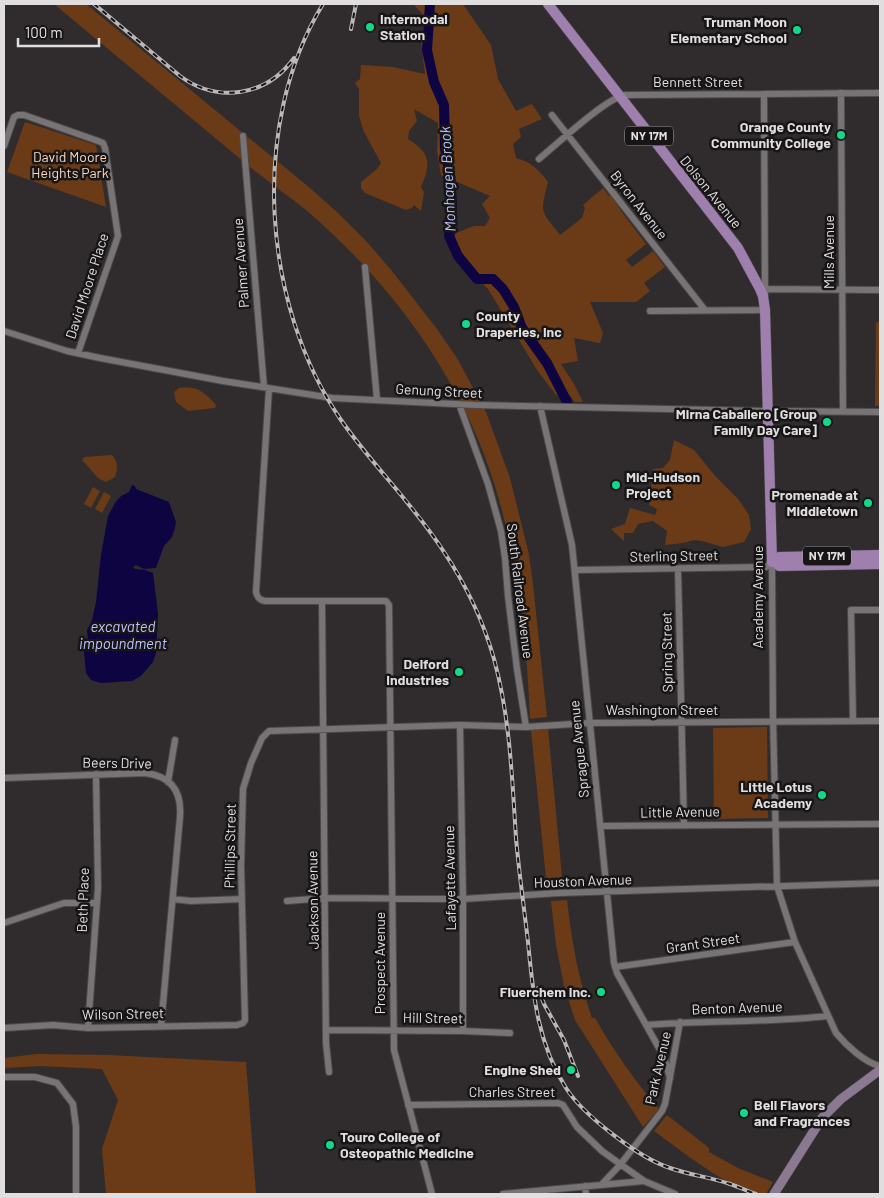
<svg xmlns="http://www.w3.org/2000/svg" width="884" height="1198" font-family="Barlow,sans-serif">
  <style>
    .green { fill: #6a3b16 }
    .water { fill: #0f0442 }
    .lines { fill: none; stroke-linecap: round; stroke-linejoin: round }
    .river { stroke: #0f0442; stroke-width: 10 }
    .street-casing { stroke: #4c494a; stroke-width: 8 }
    .secondary-casing { stroke: #4c494a; stroke-width: 10 }
    .primary-casing { stroke: #4c494a; stroke-width: 11 }
    .street { stroke: #787476; stroke-width: 6 }
    .secondary { stroke: #8b7992; stroke-width: 9 }
    .primary { stroke: #9e7fae; stroke-width: 10 }
    .rail-casing { stroke: #bab7b8; stroke-width: 4 }
    .rail { stroke: #171516; stroke-width: 2; stroke-dasharray: 5.5; stroke-linecap: butt }
    .poi-dot { fill: #10d98a; stroke: #171516; stroke-width: 2 }
    .labels { text-anchor: middle; stroke-width: 5; stroke-linejoin: round; paint-order: stroke }
    .shield { fill: #171516; stroke: #a4a2a3; stroke-width: 1 }
    .shield-label { font-size: 12px; font-weight: bold; fill: #e0dedf }
    .poi-label { font-size: 14px; font-weight: bold; fill: #e0dedf; stroke: #171516; text-anchor: end }
    .street-label { font-size: 14px; fill: #e0dedf; stroke: #171516 }
    .park-label { font-size: 14px; fill: #fcd6bd; stroke: #171516 }
    .water-label { font-size: 15px; font-style: italic; fill: #bbc3fd; stroke: #171516 }
  </style>
  <rect width="100%" height="100%" fill="#302c2e"/>
  <path class="green" d="M 54,4 L 86,4 L 310,188 L 338,213 L 367,242 L 392,271 L 437,329 L 457,358 L 486,412 L 510,478 L 518,510 L 529,555 L 533,584 L 547,717 L 530,719 C 526,615 511,500 463,407 C 425,331 370,265 306,210 C 284,192 260,176 238,157 C 177,106 115,55 54,4 Z
    M 415,4 L 463,4 L 491,45 L 498,79 L 516,111 L 532,104 L 542,119 L 519,129 L 521,137 L 513,144 L 516,158 C 531,162 539,170 548,182 C 540,214 540,209 560,235 L 582,218 L 585,208 L 583,205 L 603,188 L 609,196 L 612,195 L 621,211 L 646,244 L 626,260 L 632,267 L 653,251 L 665,267 L 644,283 L 650,291 L 636,302 L 590,302 L 603,333 L 600,343 L 574,338 L 578,361 L 561,364 L 574,384 L 583,402 L 575,402 L 563,387 L 563,394 L 556,395 L 537,370 L 488,289 L 474,274 L 450,252 L 456,233 L 474,226 L 485,226 L 490,218 L 482,204 L 490,196 L 441,175 L 437,151 L 438,123 L 414,109 L 417,121 L 409,131 L 408,139 C 431,153 431,164 421,187 L 424,192 L 421,211 L 414,205 L 412,208 L 406,210 L 365,193 L 361,188 L 361,182 L 377,169 L 381,163 L 364,132 L 359,116 L 359,89 L 355,83 L 360,79 L 361,65 L 393,67 L 425,74 L 421,42 L 425,17 L 415,6 Z
    M 25,122 L 96,145 L 106,207 L 7,172 Z
    M 876,322 L 880,322 L 880,406 L 875,406 Z
    M 179,388 C 199,386 204,392 216,405 L 215,408 L 188,411 L 176,402 L 174,392 Z
    M 674,440 L 694,450 L 716,477 L 739,500 L 749,515 L 751,529 L 744,542 L 723,547 L 702,541 L 694,540 L 683,543 L 665,545 L 667,531 L 653,521 L 638,524 L 633,533 L 624,533 L 624,541 L 611,529 L 625,524 L 630,508 L 655,515 L 657,509 L 649,505 L 653,469 L 663,468 L 670,460 Z
    M 112,455 C 118,462 118,467 115,477 L 106,482 L 98,478 L 82,460 L 84,457 Z
    M 93,487 L 100,491 L 91,508 L 84,504 Z
    M 104,492 L 111,496 L 102,513 L 95,509 Z
    M 767,727 L 768,818 L 714,819 L 713,728 Z
    M 548,729 L 563,887 L 547,888 L 531,730 Z
    M 567,900 C 572,943 578,977 592,1018 L 595,1018 C 615,1053 633,1078 659,1109 L 643,1127 L 575,1020 L 564,986 L 556,945 L 551,901 Z
    M 36,1054 L 108,1055 L 246,1062 L 256,1194 L 106,1194 L 102,1149 L 118,1100 L 102,1069 L 40,1066 L 4,1068 L 4,1058 Z
    M 667,1115 L 709,1148 L 709,1152 L 738,1168 L 773,1182 L 766,1194 C 733,1194 681,1150 654,1131 Z"/>
  <path class="water" d="M 132,485 L 135,486 L 136,489 L 169,502 L 176,522 L 175,528 L 172,537 L 164,546 L 156,568 L 144,569 L 136,565 L 133,567 L 135,569 L 145,570 L 153,573 L 158,614 L 156,653 L 153,662 L 141,676 L 132,681 L 101,683 L 91,680 L 86,673 L 84,653 L 88,640 L 87,630 L 92,620 L 96,602 L 101,555 L 108,516 L 115,503 L 121,496 L 129,492 Z"/>
  <g class="lines">
    <path class="river" d="M 430,4 L 427,50 L 434,82 L 444,105 L 445,148 L 450,176 L 452,207 L 449,236 L 458,256 L 477,279 L 493,279 L 503,289 L 514,307 L 522,328 L 547,363 L 567,402"/>
    <g class="street-casing">
      <path id="street" d="M 841,93 L 843,411
        M 764,94 L 765,295
        M 552,115 L 705,310
        M 243,136 L 264,387
        M 4,146 L 14,117 L 18,115 L 24,115 L 98,141 L 103,143 L 105,148 L 118,236 L 78,353
        M 539,159 C 556,145 606,98 625,95 L 880,93
        M 365,267 L 377,400
        M 761,289 L 880,290
        M 650,311 L 765,310 L 765,307
        M 4,331 L 67,351 L 100,358 L 223,381 L 332,398 L 475,405 L 767,411 L 880,412
        M 269,389 L 256,592 C 257,597 259,600 265,601 L 386,601 L 389,605 L 394,1050 L 432,1194
        M 459,404 L 488,484 L 501,531 L 505,558 L 508,596 L 517,669 L 526,727
        M 540,406 L 572,545 L 614,963 L 617,973 L 664,1057 L 670,1078
        M 772,562 L 773,718 L 777,886 L 795,942 L 836,1033 C 846,1045 865,1063 880,1066
        M 678,569 L 684,825
        M 575,570 L 766,567 L 772,562
        M 322,601 L 326,1043 L 329,1072
        M 853,721 L 851,610 L 880,610
        M 460,725 L 463,899 L 463,1031
        M 4,778 L 145,773 C 171,776 182,791 180,817 L 161,1026
        M 168,782 L 175,740
        M 600,826 L 880,824
        M 173,899 L 191,901 L 242,899
        M 287,901 L 325,898 L 463,899 L 559,893 L 880,883
        M 4,923 L 64,903 L 97,903
        M 615,967 L 795,942
        M 646,1025 C 707,1020 767,1023 827,1016
        M 4,1028 L 53,1025 L 88,1028 L 237,1025 L 243,1023 L 245,1020 L 241,866 L 243,789 L 251,763 L 262,738 L 269,731 L 460,725 L 526,727 L 589,723 L 880,721
        M 88,1028 L 98,888 L 96,774
        M 327,1030 L 463,1031 L 510,1033
        M 4,1077 L 35,1077 L 57,1083 L 73,1104 L 76,1127 L 76,1194
        M 408,1105 L 558,1103 L 563,1105 L 577,1127 L 602,1151 L 644,1181 L 675,1194
        M 602,1184 L 620,1165 L 662,1111 L 665,1104 L 680,1022
        M 585,1186 L 586,1194
        M 503,1194 L 644,1181"/>
    </g>
    <g class="secondary-casing">
      <path id="secondary" d="M 774,1194 L 822,1118 L 841,1099 L 880,1070"/>
    </g>
    <g class="primary-casing">
      <path id="primary" d="M 548,4 L 738,248 L 760,289 L 763,296 L 765,310 L 772,562 L 776,562 L 779,566 L 880,564
        M 776,562 L 779,557 L 880,555"/>
    </g>
    <use href="#street" class="street"/>
    <use href="#secondary" class="secondary"/>
    <use href="#primary" class="primary"/>
    <g class="rail-casing">
      <path id="rail" d="M 94,4 L 180,76 C 218,104 267,96 294,58
        M 323,4 C 249,125 262,305 341,420 C 373,466 414,505 444,552 C 466,585 483,620 494,659 C 510,717 512,777 516,838 C 519,873 524,907 528,942 C 533,993 537,1043 566,1088 C 583,1115 639,1158 670,1168 C 689,1175 710,1177 730,1184 C 739,1187 747,1191 756,1194
        M 351,29 L 356,4
        M 538,988 L 544,1004 L 564,1040 L 578,1076"/>
    </g>
    <use href="#rail" class="rail"/>
  </g>
  <g class="poi-dot">
    <circle cx="370" cy="27" r="5"/>
    <circle cx="797" cy="30" r="5"/>
    <circle cx="841" cy="135" r="5"/>
    <circle cx="466" cy="324" r="5"/>
    <circle cx="827" cy="422" r="5"/>
    <circle cx="616" cy="485" r="5"/>
    <circle cx="868" cy="503" r="5"/>
    <circle cx="459" cy="672" r="5"/>
    <circle cx="822" cy="795" r="5"/>
    <circle cx="601" cy="992" r="5"/>
    <circle cx="571" cy="1070" r="5"/>
    <circle cx="744" cy="1113" r="5"/>
    <circle cx="330" cy="1145" r="5"/>
  </g>
  <g class="labels">
    <g class="shield">
      <rect x="625" y="126.5" width="48" height="19" rx="4"/>
      <rect x="803" y="546.5" width="48" height="19" rx="4"/>
    </g>
    <g class="shield-label">
      <text x="649" y="140">NY 17M</text>
      <text x="827" y="560">NY 17M</text>
    </g>
    <g class="poi-label">
      <text x="380" y="24" text-anchor="start">Intermodal<tspan x="380" dy="16">Station</tspan></text>
      <text x="787" y="27">Truman Moon<tspan x="787" dy="16">Elementary School</tspan></text>
      <text x="831" y="132">Orange County<tspan x="831" dy="16">Community College</tspan></text>
      <text x="476" y="321" text-anchor="start">County<tspan x="476" dy="16">Draperies, Inc</tspan></text>
      <text x="817" y="419">Mirna Caballero [Group<tspan x="817" dy="16">Family Day Care]</tspan></text>
      <text x="626" y="482" text-anchor="start">Mid-Hudson<tspan x="626" dy="16">Project</tspan></text>
      <text x="858" y="500">Promenade at<tspan x="858" dy="16">Middletown</tspan></text>
      <text x="449" y="669">Delford<tspan x="449" dy="16">Industries</tspan></text>
      <text x="812" y="792">Little Lotus<tspan x="812" dy="16">Academy</tspan></text>
      <text x="591" y="997">Fluerchem Inc.</text>
      <text x="561" y="1075">Engine Shed</text>
      <text x="754" y="1110" text-anchor="start">Bell Flavors<tspan x="754" dy="16">and Fragrances</tspan></text>
      <text x="340" y="1142" text-anchor="start">Touro College of<tspan x="340" dy="16">Osteopathic Medicine</tspan></text>
    </g>
    <g class="street-label">
      <text x="698" y="87">Bennett Street</text>
      <text transform="translate(711 192) rotate(51)" y="5">Dolson Avenue</text>
      <text transform="translate(639 205) rotate(52)" y="5">Byron Avenue</text>
      <text transform="translate(829 252) rotate(-90)" y="5">Mills Avenue</text>
      <text transform="translate(241 263) rotate(-94)" y="5">Palmer Avenue</text>
      <text transform="translate(87 286) rotate(-72)" y="5">David Moore Place</text>
      <text transform="translate(439 391) rotate(3)" y="5">Genung Street</text>
      <text transform="translate(674 556) rotate(-1)" y="5">Sterling Street</text>
      <text transform="translate(520 591) rotate(83)" y="5">South Railroad Avenue</text>
      <text transform="translate(758 597) rotate(-90)" y="5">Academy Avenue</text>
      <text transform="translate(667 652) rotate(-91)" y="5">Spring Street</text>
      <text x="662" y="715">Washington Street</text>
      <text transform="translate(579 749) rotate(-96)" y="5">Sprague Avenue</text>
      <text transform="translate(117 763) rotate(1)" y="5">Beers Drive</text>
      <text transform="translate(680 812) rotate(-1)" y="5">Little Avenue</text>
      <text transform="translate(230 846) rotate(-89)" y="5">Phillips Street</text>
      <text transform="translate(450 878) rotate(-91)" y="5">Lafayette Avenue</text>
      <text transform="translate(583 881) rotate(-2)" y="5">Houston Avenue</text>
      <text transform="translate(83 900) rotate(-88)" y="5">Beth Place</text>
      <text transform="translate(313 900) rotate(-91)" y="5">Jackson Avenue</text>
      <text transform="translate(703 943) rotate(-8)" y="5">Grant Street</text>
      <text transform="translate(380 963) rotate(-90)" y="5">Prospect Avenue</text>
      <text transform="translate(737 1008) rotate(-2)" y="5">Benton Avenue</text>
      <text transform="translate(123 1014) rotate(-1)" y="5">Wilson Street</text>
      <text transform="translate(433 1018) rotate(1)" y="5">Hill Street</text>
      <text transform="translate(658 1068) rotate(-77)" y="5">Park Avenue</text>
      <text x="512" y="1097">Charles Street</text>
    </g>
    <g class="park-label">
      <text x="70" y="162">David Moore<tspan x="70" dy="16">Heights Park</tspan></text>
    </g>
    <g class="water-label">
      <text transform="translate(448 179) rotate(-93)" y="5">Monhagen Brook</text>
      <text x="123" y="632">excavated<tspan x="123" dy="17">impoundment</tspan></text>
    </g>
  </g>
  <rect width="884" height="1198" fill="none" stroke="#e0dedf" stroke-width="10"/>
  <path d="M18 38v8h81v-8" fill="none" stroke="#e0dedf" stroke-width="2.5"/>
  <text x="25" y="38" font-size="15" fill="#e0dedf" stroke="#171516" stroke-width="4" paint-order="stroke">100 m</text>
</svg>
